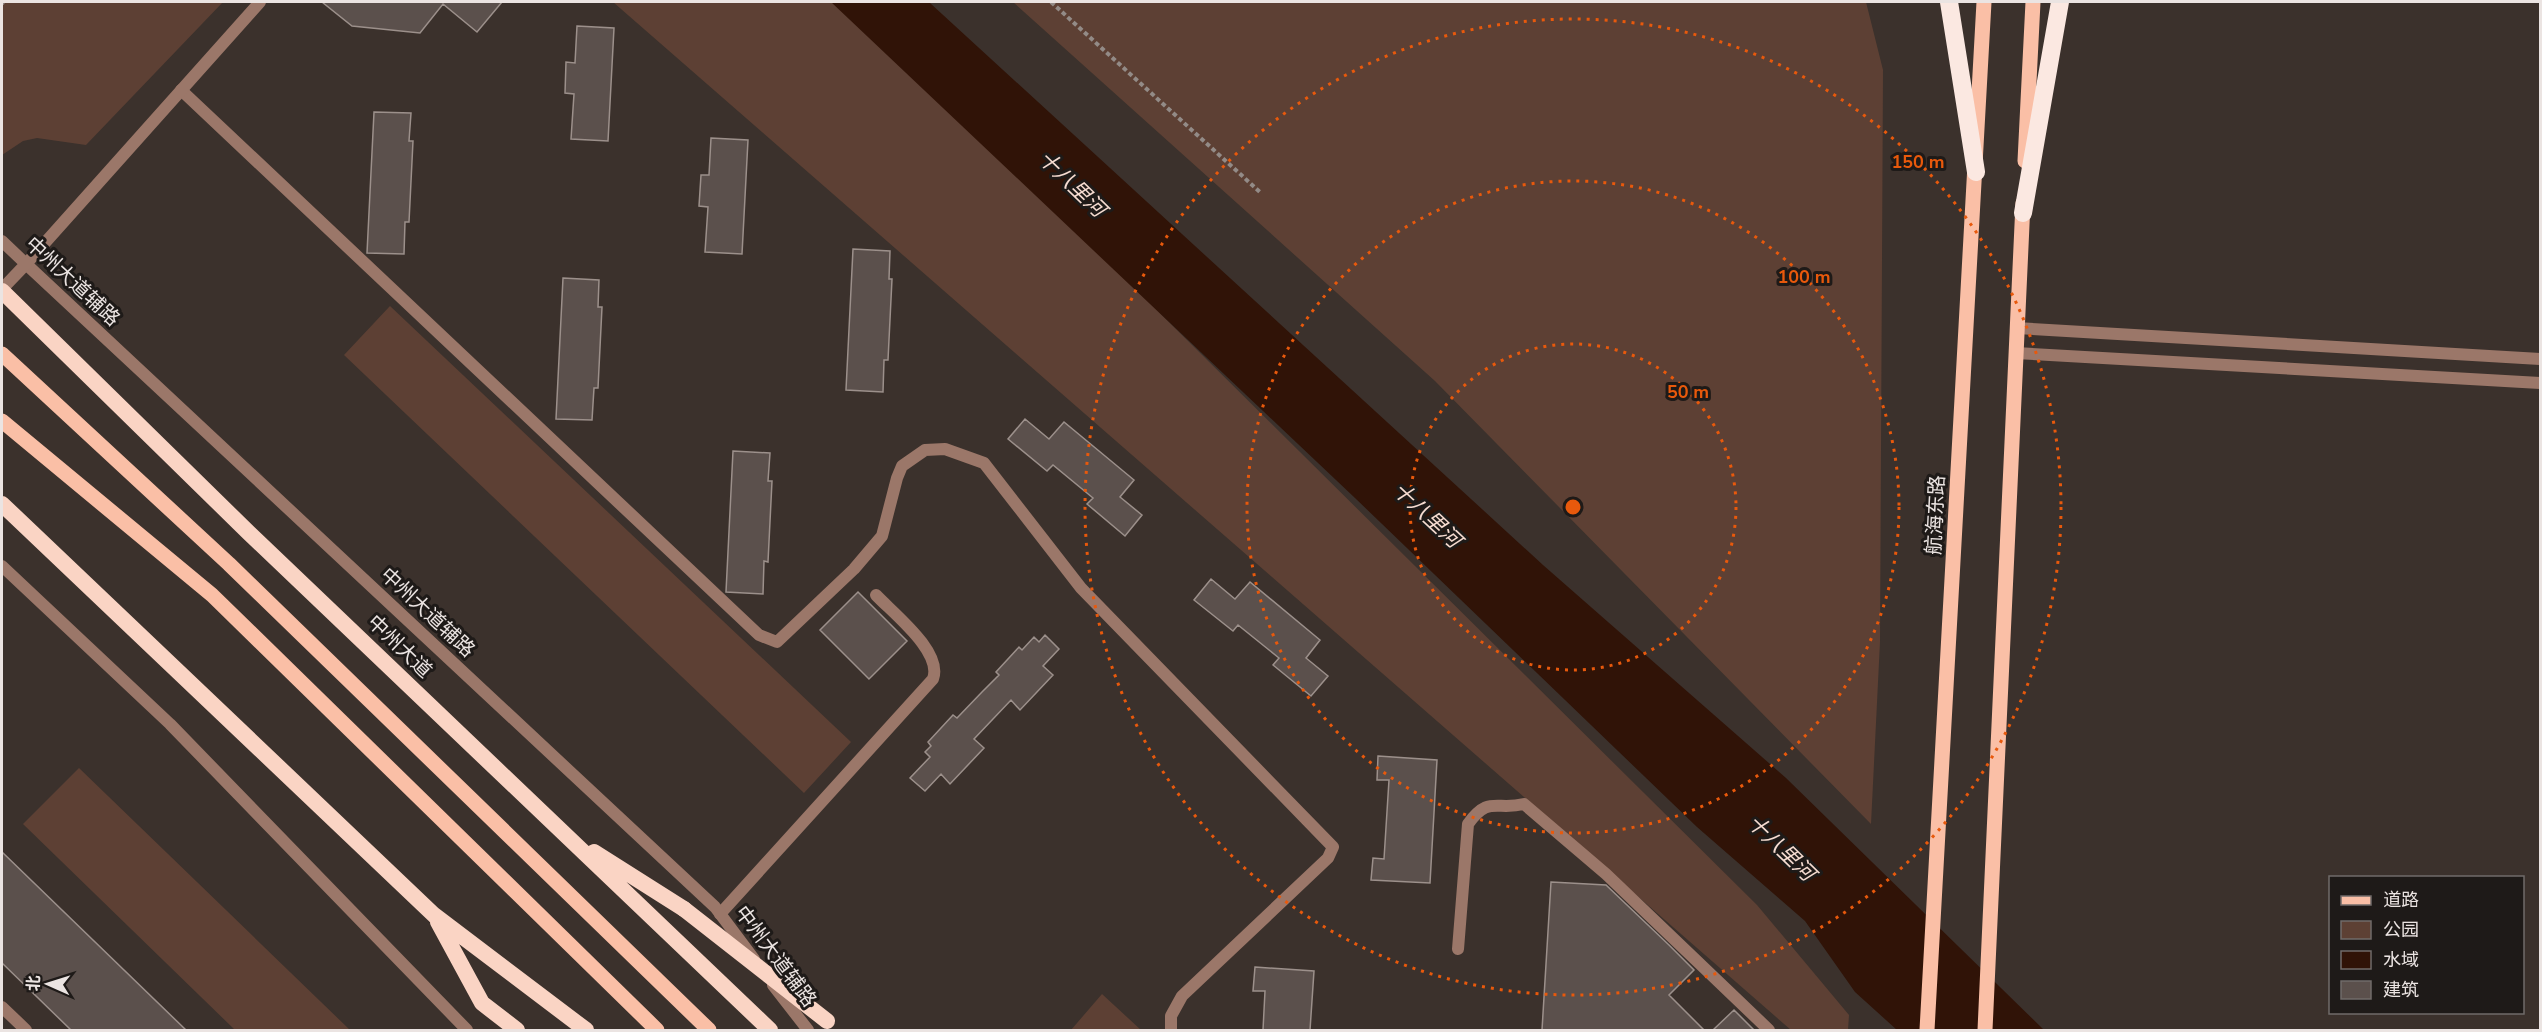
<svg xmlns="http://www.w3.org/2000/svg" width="2542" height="1032" font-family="'Nunito Sans','Noto Sans SC',sans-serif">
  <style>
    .green { fill: #5d4034 }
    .water { fill: #301307 }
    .building { fill: #5b504c; stroke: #9c908b; stroke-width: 1.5 }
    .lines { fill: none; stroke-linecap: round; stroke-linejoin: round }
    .path { stroke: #938b87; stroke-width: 4; stroke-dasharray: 4.5 3; stroke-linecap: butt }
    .service { stroke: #9b7769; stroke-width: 12 }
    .minor { stroke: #9b7769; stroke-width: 12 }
    .tertiary { stroke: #9b7769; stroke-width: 12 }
    .primary { stroke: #fabfa6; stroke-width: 15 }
    .trunk { stroke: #fad4c4; stroke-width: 16 }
    .motorway { stroke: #fbe8e1; stroke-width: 18 }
    .trunk-bridge { stroke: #fad4c4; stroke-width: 16 }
    .ring { fill: none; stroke: #e8590c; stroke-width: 3; stroke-dasharray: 3 6 }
    .labels { text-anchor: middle; stroke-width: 6; stroke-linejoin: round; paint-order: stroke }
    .street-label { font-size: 20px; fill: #ebe4e2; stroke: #1e1a18 }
    .water-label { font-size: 21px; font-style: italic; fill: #f6dcd1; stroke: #1e1a18 }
    .centre { fill: #e8590c; stroke: #1e1a18; stroke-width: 3 }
    .ring-label { font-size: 18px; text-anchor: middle; font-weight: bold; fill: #e8590c; stroke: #1e1a18; stroke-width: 6; stroke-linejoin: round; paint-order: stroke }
  </style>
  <rect width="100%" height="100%" fill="#3b312c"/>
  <path class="green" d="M 2,2 L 223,2 L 86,145 L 37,138 L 23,141 L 2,155 Z
    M 613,2 L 846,2 L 1757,905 L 1849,1015 L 1848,1030 L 1791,1030 Z
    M 1013,2 L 1866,2 L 1883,70 L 1880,642 L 1871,824 L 1435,381 Z
    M 390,306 L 851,742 L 804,793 L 344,355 Z
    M 79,768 L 350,1030 L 235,1030 L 23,824 Z
    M 1102,994 L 1141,1030 L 1071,1030 Z"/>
  <path class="water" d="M 831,2 L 930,3 L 1543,565 L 1786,778 L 2044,1030 L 1897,1030 L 1855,992 L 1805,921 L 1697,827 L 1355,498 Z"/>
  <path class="building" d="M 322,2 L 502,2 L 477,32 L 443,4 L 420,33 L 352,26 Z
    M 577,26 L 614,28 L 608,141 L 571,139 L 574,94 L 565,93 L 566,62 L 575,63 Z
    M 374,112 L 411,113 L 409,141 L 413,141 L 409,222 L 405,222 L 404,254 L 367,253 Z
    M 711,138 L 748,140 L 742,254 L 705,252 L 708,207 L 699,206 L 701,175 L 709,175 Z
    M 853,249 L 890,251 L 889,279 L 892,279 L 888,360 L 884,360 L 883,392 L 846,390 Z
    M 563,278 L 599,280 L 598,307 L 602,307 L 598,388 L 594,388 L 592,420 L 556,419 Z
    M 1025,419 L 1049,439 L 1064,422 L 1134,480 L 1120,497 L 1142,515 L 1125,536 L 1087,504 L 1093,498 L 1053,465 L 1047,471 L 1008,439 Z
    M 733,451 L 770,453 L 768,481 L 772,481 L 768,562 L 764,561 L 763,594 L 726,592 Z
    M 1211,579 L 1235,599 L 1250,582 L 1320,640 L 1306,658 L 1328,676 L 1311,696 L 1273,665 L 1279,658 L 1238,625 L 1233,631 L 1194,600 Z
    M 858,592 L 907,641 L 869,679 L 820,630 Z
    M 1045,635 L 1059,649 L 1043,666 L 1053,675 L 1020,710 L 1011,700 L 974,739 L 984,748 L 950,784 L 941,774 L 925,791 L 910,778 L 930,757 L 925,752 L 931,746 L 928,742 L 953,715 L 957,718 L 982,692 L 999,675 L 996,672 L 1019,647 L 1022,650 L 1034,637 L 1039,642 Z
    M 1378,756 L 1437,760 L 1430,883 L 1371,880 L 1373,858 L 1384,859 L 1389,780 L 1377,780 Z
    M 2,852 L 186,1030 L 71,1030 L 2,963 Z
    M 1551,882 L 1606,885 L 1669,945 L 1694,970 L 1669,995 L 1704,1030 L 1542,1030 Z
    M 1255,967 L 1314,971 L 1310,1030 L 1263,1030 L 1265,991 L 1253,991 Z
    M 1734,1010 L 1754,1030 L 1713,1030 Z"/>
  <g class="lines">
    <path class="path" d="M 1051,2 L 1261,193
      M 2,4 L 3,2"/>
    <path class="service" d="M 181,90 L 759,635 L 777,642 L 854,569 L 882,536 L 897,478 L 902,466 L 925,450 L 945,449 L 984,463 L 1081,588 L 1333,847 L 1328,858 L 1182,996 L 1171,1016 L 1171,1030
      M 720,914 L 933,679 C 943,652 894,614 876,595
      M 1458,949 L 1468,824 C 1489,795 1496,811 1524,804 L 1606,874 L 1769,1030
      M 2,1007 L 26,1030"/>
    <path class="minor" d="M 260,2 L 26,264 L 715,907 L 754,959
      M 2,566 L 170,724 L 467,1030
      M 773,985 L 808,1030"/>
    <path class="tertiary" d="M 2,241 L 26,264 L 2,289
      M 2017,328 L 2540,359
      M 2016,353 L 2540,383"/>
    <path class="primary" d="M 2025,161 L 2033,2
      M 2,354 L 229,564 L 709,1030
      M 2,421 L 212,595 L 657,1030
      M 1927,1030 L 1984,2
      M 1985,1030 L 2023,203"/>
    <path class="trunk" d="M 2,291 L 249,533 L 770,1030
      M 2,504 L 434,915 L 586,1030
      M 594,852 L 684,909
      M 438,922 L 482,1003 L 517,1030"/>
    <path class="motorway" d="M 1949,2 L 1976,172
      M 2023,213 L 2060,2"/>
    <path class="trunk-bridge" d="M 684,909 L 827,1021"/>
  </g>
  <g class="ring">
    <circle cx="1573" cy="507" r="163"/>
    <circle cx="1573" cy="507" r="326"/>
    <circle cx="1573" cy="507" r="488"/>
  </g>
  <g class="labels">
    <g class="street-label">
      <text transform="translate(73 281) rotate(43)" y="7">中州大道辅路</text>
      <text transform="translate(1935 515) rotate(-87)" y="7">航海东路</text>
      <text transform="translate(428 612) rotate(43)" y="7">中州大道辅路</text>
      <text transform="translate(400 646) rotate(44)" y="7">中州大道</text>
      <text transform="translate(776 956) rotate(53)" y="7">中州大道辅路</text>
    </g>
    <g class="water-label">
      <text transform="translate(1072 184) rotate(44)" y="7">十八里河</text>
      <text transform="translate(1427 515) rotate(43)" y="7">十八里河</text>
      <text transform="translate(1781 848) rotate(44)" y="7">十八里河</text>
    </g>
  </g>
  <circle cx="1573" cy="507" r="9" class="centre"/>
  <g class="ring-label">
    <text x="1918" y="168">150 m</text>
    <text x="1804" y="283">100 m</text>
    <text x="1688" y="398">50 m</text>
  </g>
  <rect width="2542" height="1032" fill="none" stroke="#ebe4e2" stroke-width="6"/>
  <rect x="2329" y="876" width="195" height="138" fill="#1e1a18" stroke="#706b69" stroke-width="1.5"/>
  <rect x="2341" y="896" width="30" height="9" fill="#fabfa6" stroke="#706b69" stroke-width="1.5"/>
  <text x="2383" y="906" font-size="18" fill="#ebe4e2">道路</text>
  <rect x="2341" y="921" width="30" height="18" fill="#5d4034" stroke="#706b69" stroke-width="1.5"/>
  <text x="2383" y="936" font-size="18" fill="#ebe4e2">公园</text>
  <rect x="2341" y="951" width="30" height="18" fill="#301307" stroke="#706b69" stroke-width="1.5"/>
  <text x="2383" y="966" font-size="18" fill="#ebe4e2">水域</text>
  <rect x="2341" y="981" width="30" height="18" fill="#5b504c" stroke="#706b69" stroke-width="1.5"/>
  <text x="2383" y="996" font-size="18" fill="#ebe4e2">建筑</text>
  <g transform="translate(48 984) rotate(273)" stroke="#1e1a18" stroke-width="4.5" paint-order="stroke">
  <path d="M0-4.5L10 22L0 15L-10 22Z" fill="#ebe4e2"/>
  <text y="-9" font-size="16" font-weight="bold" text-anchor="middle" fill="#ebe4e2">北</text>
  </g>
</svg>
